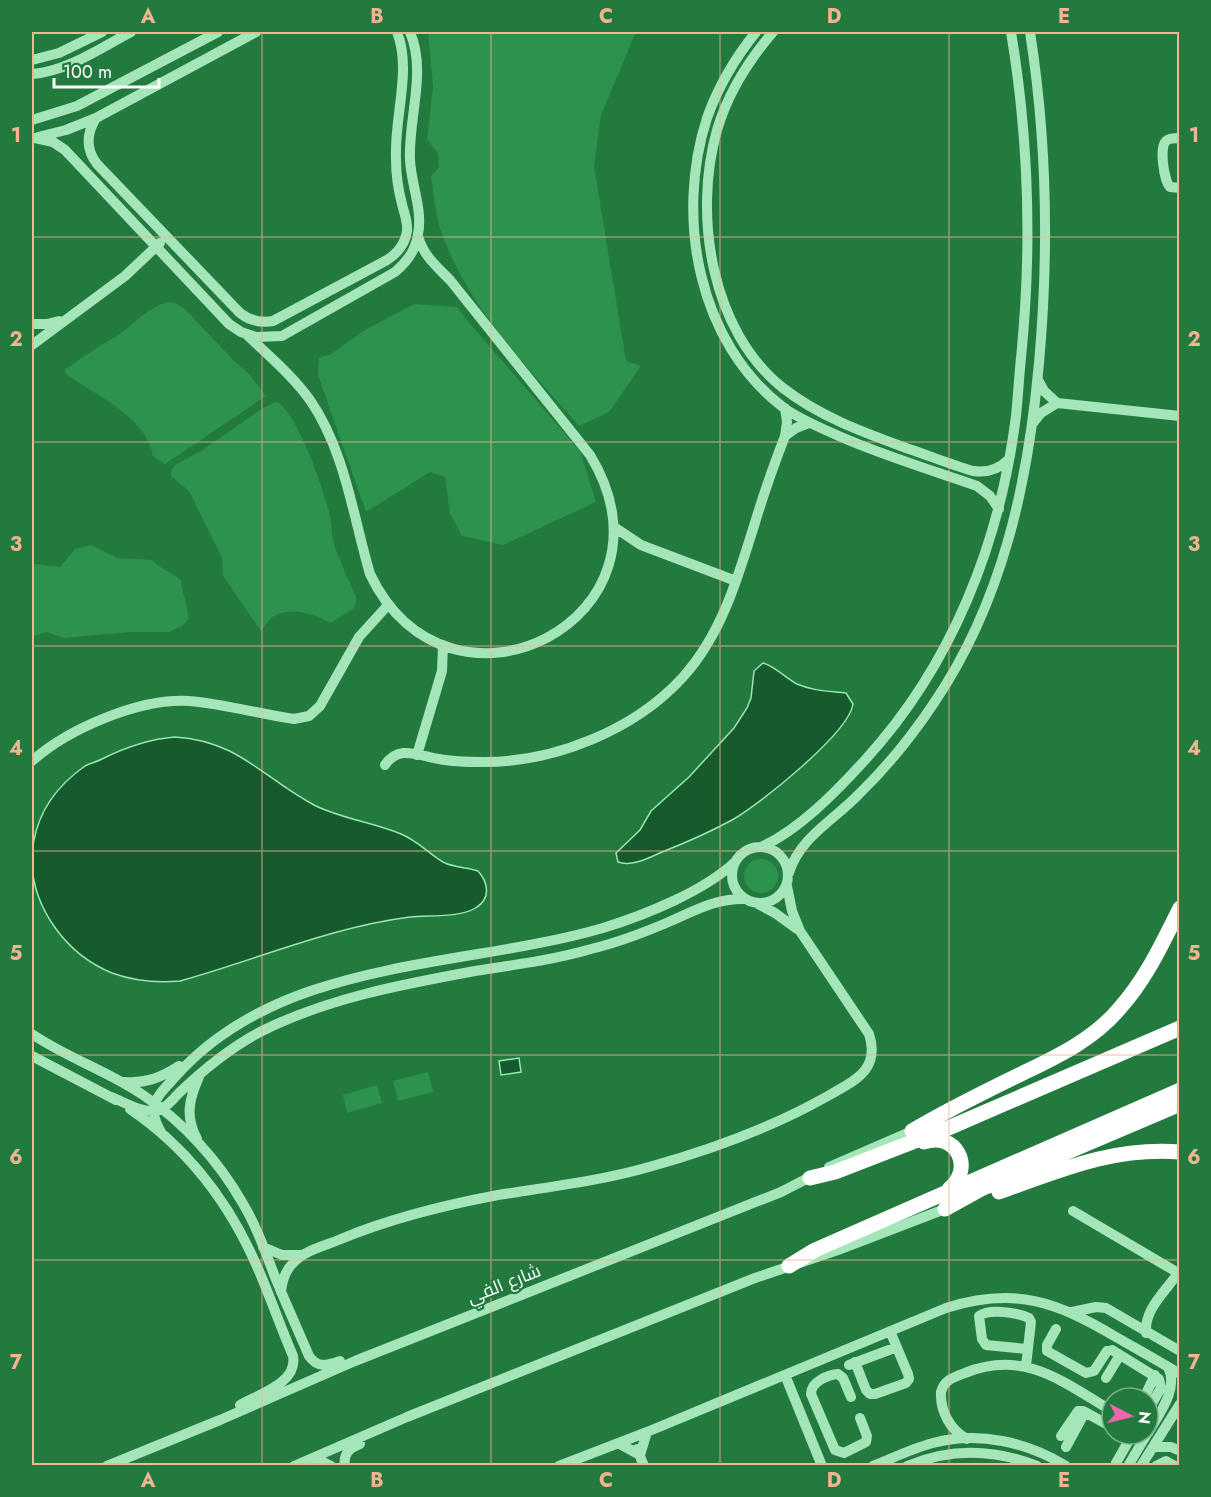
<svg xmlns="http://www.w3.org/2000/svg" width="1211" height="1497" font-family="Jost,Cairo,sans-serif">
  <style>
    .green { fill: #2c924d }
    .water { fill: #175a2e; stroke: #98e6b0; stroke-width: 1.5 }
    .lines { fill: none; stroke-linecap: round; stroke-linejoin: round }
    .minor { stroke: #a4e5b9; stroke-width: 10 }
    .highway { stroke: #fff; stroke-width: 15 }
    .grid { fill: none; stroke: #f5b492; stroke-width: 1.5; stroke-opacity: 0.55 }
    .labels { text-anchor: middle; stroke-width: 4.5; stroke-linejoin: round; paint-order: stroke }
    .street-label { font-size: 18px; fill: #fff; stroke: #227a3f }
    .neatline { fill: none; stroke: #f5b492; stroke-width: 2 }
    .grid-label { font-size: 20px; text-anchor: middle; font-weight: bold; fill: #f5b492 }
  </style>
  <rect width="100%" height="100%" fill="#227a3f"/>
  <path class="green" d="M 428,32 L 636,32 L 601,115 L 594,166 L 626,361 L 641,366 L 609,412 L 579,426 C 528,367 469,309 442,234 C 435,216 434,194 431,176 L 439,168 L 438,153 L 427,140 L 433,86 Z
    M 168,302 L 175,303 L 185,309 L 234,361 L 250,375 L 266,396 L 165,464 L 153,456 C 148,418 94,394 66,374 L 65,370 C 83,356 102,345 121,333 C 136,322 149,307 168,302 Z
    M 414,304 L 457,307 L 471,325 L 580,451 L 596,502 L 503,545 L 462,536 L 450,513 L 445,477 L 430,472 L 366,512 L 318,375 L 319,358 L 331,354 L 365,330 Z
    M 276,402 C 295,407 325,492 329,512 C 332,523 331,533 334,544 C 340,562 349,581 357,599 L 354,608 L 331,623 C 315,615 292,606 274,616 C 269,619 265,626 261,631 L 223,576 L 222,558 L 189,491 L 171,476 L 171,470 L 175,465 L 201,451 L 263,408 Z
    M 91,545 L 117,558 L 152,560 C 160,569 172,572 181,580 C 182,595 189,605 188,620 L 182,626 L 169,632 L 130,632 L 64,638 L 47,632 L 35,636 L 32,635 L 32,565 L 35,564 L 60,567 L 75,549 Z
    M744 876a17 17 0 1 1 34 0a17 17 0 1 1-34 0Z
    M 428,1072 L 433,1092 L 398,1101 L 393,1081 Z
    M 377,1085 L 382,1103 L 347,1113 L 343,1095 Z"/>
  <path class="water" d="M 763,663 C 775,666 785,678 797,684 C 813,691 828,691 846,693 L 853,704 C 849,733 759,805 732,820 C 710,832 685,843 662,852 C 649,858 631,867 618,862 L 616,853 L 640,830 L 651,811 L 689,777 L 734,728 L 747,708 L 751,698 L 754,671 Z
    M 175,737 C 239,741 263,778 314,805 C 342,819 372,822 401,834 C 418,841 428,853 443,862 C 454,868 467,867 478,871 C 488,882 491,898 477,907 C 462,918 429,915 410,917 C 331,927 256,960 180,981 C 157,983 134,981 112,973 C 90,964 70,948 56,929 C 15,872 28,806 85,766 C 90,763 97,762 102,759 C 126,747 148,739 175,737 Z
    M 519,1058 L 521,1072 L 501,1075 L 499,1061 Z"/>
  <g class="lines">
    <path class="minor" d="M 756,32 C 735,58 718,87 707,118 C 675,217 698,343 784,408 C 801,420 821,428 841,437 C 885,456 931,470 977,486 L 990,496 L 999,509
      M 773,32 C 748,61 728,93 717,130 C 693,215 711,331 783,388 C 820,417 865,433 909,449 C 930,456 952,465 973,471 C 987,473 998,470 1008,460
      M 32,60 L 59,53 L 102,32
      M 32,74 C 68,71 100,48 131,32
      M 96,118 C 86,134 86,150 97,164 L 240,313 C 250,321 260,323 273,321 L 387,260 C 398,253 405,244 407,231 C 408,222 404,213 402,204 C 398,189 396,174 396,159 C 394,117 412,70 397,32
      M 32,120 L 77,106 L 218,32
      M 38,137 L 66,130 L 96,118 L 256,32
      M 35,138 L 53,142 L 65,150 L 229,324 L 241,332 L 256,337 L 282,336 L 395,272 C 407,262 416,250 418,234 C 423,210 411,184 410,160 C 408,118 427,72 410,32
      M 1180,138 C 1175,138 1169,138 1166,141 C 1159,147 1164,181 1170,187 L 1180,188
      M 32,324 L 47,324 L 59,321
      M 246,334 C 268,355 292,375 310,400 C 345,451 353,516 370,574 C 449,740 689,618 590,455 L 450,280 C 436,266 423,255 418,236
      M 32,345 L 125,276 L 160,243
      M 1038,380 L 1044,391 L 1057,403
      M 1033,423 L 1041,413 L 1057,403 L 1180,416
      M 785,436 L 796,428 L 809,423
      M 614,527 L 641,545 L 736,581
      M 417,755 L 442,671 L 443,645
      M 32,761 C 68,729 139,698 189,701 C 225,704 259,714 294,719 L 309,716 L 320,706 L 359,637 L 388,605
      M 385,765 C 389,759 395,754 403,753 C 414,752 427,757 439,759 C 454,762 469,762 484,762 C 555,762 635,730 683,677 C 724,632 740,570 758,513 C 766,487 775,462 785,436 L 787,422 L 785,408
      M732 875a28 28 0 1 1 56 0a28 28 0 1 1-56 0Z
      M 761,847 C 799,830 837,791 865,760 C 952,665 1000,543 1016,416 C 1018,397 1019,377 1021,358 C 1032,249 1029,140 1011,32
      M 789,873 C 799,838 834,820 858,795 C 887,767 912,736 934,703 C 1003,601 1028,483 1039,363 C 1049,252 1047,141 1030,32
      M 758,904 L 775,913 L 797,929
      M 32,1034 C 67,1058 108,1071 143,1095 C 183,1122 218,1160 242,1202 C 256,1225 265,1251 275,1277 C 286,1304 298,1330 309,1356 C 318,1369 328,1365 340,1361
      M 32,1056 L 116,1100
      M 124,1082 C 146,1084 162,1077 179,1066
      M 111,1097 C 124,1102 140,1112 154,1111 C 165,1110 172,1100 179,1093 C 204,1069 231,1047 262,1031 C 328,998 404,984 475,971 C 514,965 553,960 591,949 C 616,943 640,934 664,924 C 691,913 714,898 745,899
      M 130,1109 C 189,1149 231,1205 259,1271 C 271,1299 281,1328 293,1356 C 298,1383 259,1394 240,1405
      M 162,1134 C 145,1105 156,1098 176,1076 C 282,957 462,969 603,928 C 645,915 705,891 736,861
      M 197,1139 C 185,1117 189,1099 199,1077
      M 829,1167 L 912,1131
      M 1073,1211 L 1180,1274
      M 263,1247 L 282,1255 L 302,1255
      M 281,1292 C 282,1281 285,1271 293,1263 C 305,1250 325,1246 341,1239 C 391,1218 445,1205 498,1195 C 549,1187 600,1181 649,1167 C 710,1150 771,1128 826,1097 C 853,1081 881,1071 869,1034 L 800,931 L 792,911 L 787,886
      M 1072,1312 L 1096,1307 L 1106,1308 L 1180,1351
      M 1056,1329 L 1047,1345 L 1047,1351 L 1086,1373 L 1094,1371 L 1107,1351
      M 1146,1333 C 1144,1309 1166,1291 1178,1273
      M 1112,1350 L 1159,1379 L 1161,1388 L 1150,1407
      M 855,1362 L 866,1390 L 870,1394 L 875,1394 L 906,1383 L 909,1379 L 908,1374 L 890,1331
      M 849,1365 L 897,1347
      M 1026,1366 L 1031,1322 L 1029,1318 C 1018,1313 990,1308 979,1316 L 982,1339 L 986,1345 L 1027,1349
      M 785,1375 L 822,1466
      M 1106,1378 L 1120,1355
      M 851,1397 L 843,1378 L 838,1374 C 827,1375 811,1382 811,1394 L 835,1450 L 844,1453 L 866,1442 L 867,1436 L 860,1418
      M 1144,1398 L 1155,1375
      M 1148,1433 C 1159,1414 1179,1389 1168,1367
      M 1061,1436 L 1078,1411 L 1083,1411 L 1112,1427
      M 967,1439 C 950,1430 940,1411 941,1392 C 944,1380 954,1377 965,1373 C 1024,1349 1063,1382 1112,1411
      M 618,1443 L 640,1455 L 647,1432
      M 1066,1447 L 1085,1412
      M 1153,1447 L 1171,1447 L 1180,1451
      M 637,1449 L 644,1466
      M 1116,1463 L 1128,1442 L 1124,1434
      M 107,1466 L 220,1420 L 355,1361 L 781,1192 L 816,1174
      M 294,1466 L 407,1417 L 755,1278 L 838,1250 L 945,1209
      M 310,1466 L 323,1462 L 331,1466
      M 345,1466 C 343,1454 349,1448 360,1444
      M 559,1466 L 647,1432 L 946,1308 C 1015,1286 1057,1302 1116,1337 C 1137,1349 1159,1361 1180,1374
      M 873,1466 C 893,1458 913,1448 933,1443 C 979,1431 1027,1442 1066,1466
      M 907,1466 C 950,1448 994,1449 1037,1466
      M 1128,1466 L 1147,1434
      M 1141,1466 L 1180,1404
      M 1156,1466 L 1166,1461 L 1175,1466"/>
    <path class="highway" d="M 912,1131 C 947,1110 984,1092 1021,1074 C 1056,1057 1093,1040 1119,1009 C 1146,979 1162,944 1180,908
      M 924,1142 C 956,1131 975,1168 949,1189
      M 810,1178 L 835,1172 L 946,1129 L 1180,1028
      M 999,1192 C 1061,1170 1112,1147 1180,1152
      M 945,1209 L 983,1188 L 1180,1104
      M 789,1266 L 815,1250 L 1180,1090"/>
  </g>
  <path class="grid" d="M 262,32 L 262,1466M 491,32 L 491,1466M 720,32 L 720,1466M 949,32 L 949,1466M 32,237 L 1180,237M 32,442 L 1180,442M 32,646 L 1180,646M 32,851 L 1180,851M 32,1055 L 1180,1055M 32,1260 L 1180,1260"/>
  <g class="labels">
    <g class="street-label">
      <text transform="translate(504 1284) rotate(-22)" y="6">شارع الفي</text>
    </g>
  </g>
  <rect width="1211" height="1497" fill="none" stroke="#227a3f" stroke-width="66"/>
  <g transform="translate(1130 1416) rotate(97)"><circle r="28" fill="#227a3f" stroke="#7aaf8c" stroke-width="1.5"/>
  <path d="M0-4.5L10 22L0 15L-10 22Z" fill="#f166ae"/>
  <text y="-9" font-size="16" font-weight="bold" text-anchor="middle" fill="#ffffff">N</text>
  </g>
  <path d="M54 78v9h105v-9" fill="none" stroke="#ffffff" stroke-width="3"/>
  <text x="63" y="78" font-size="18" fill="#ffffff" stroke="#227a3f" stroke-width="4.5" paint-order="stroke">100 m</text>
  <rect x="33" y="33" width="1145" height="1431" class="neatline"/>
  <g class="grid-label">
    <text x="148" y="23">A</text>
    <text x="377" y="23">B</text>
    <text x="606" y="23">C</text>
    <text x="834" y="23">D</text>
    <text x="1064" y="23">E</text>
    <text x="16" y="142">1</text>
    <text x="1194" y="142">1</text>
    <text x="16" y="346">2</text>
    <text x="1194" y="346">2</text>
    <text x="16" y="551">3</text>
    <text x="1194" y="551">3</text>
    <text x="16" y="755">4</text>
    <text x="1194" y="755">4</text>
    <text x="16" y="960">5</text>
    <text x="1194" y="960">5</text>
    <text x="16" y="1164">6</text>
    <text x="1194" y="1164">6</text>
    <text x="16" y="1369">7</text>
    <text x="1194" y="1369">7</text>
    <text x="148" y="1487">A</text>
    <text x="377" y="1487">B</text>
    <text x="606" y="1487">C</text>
    <text x="834" y="1487">D</text>
    <text x="1064" y="1487">E</text>
  </g>
</svg>
